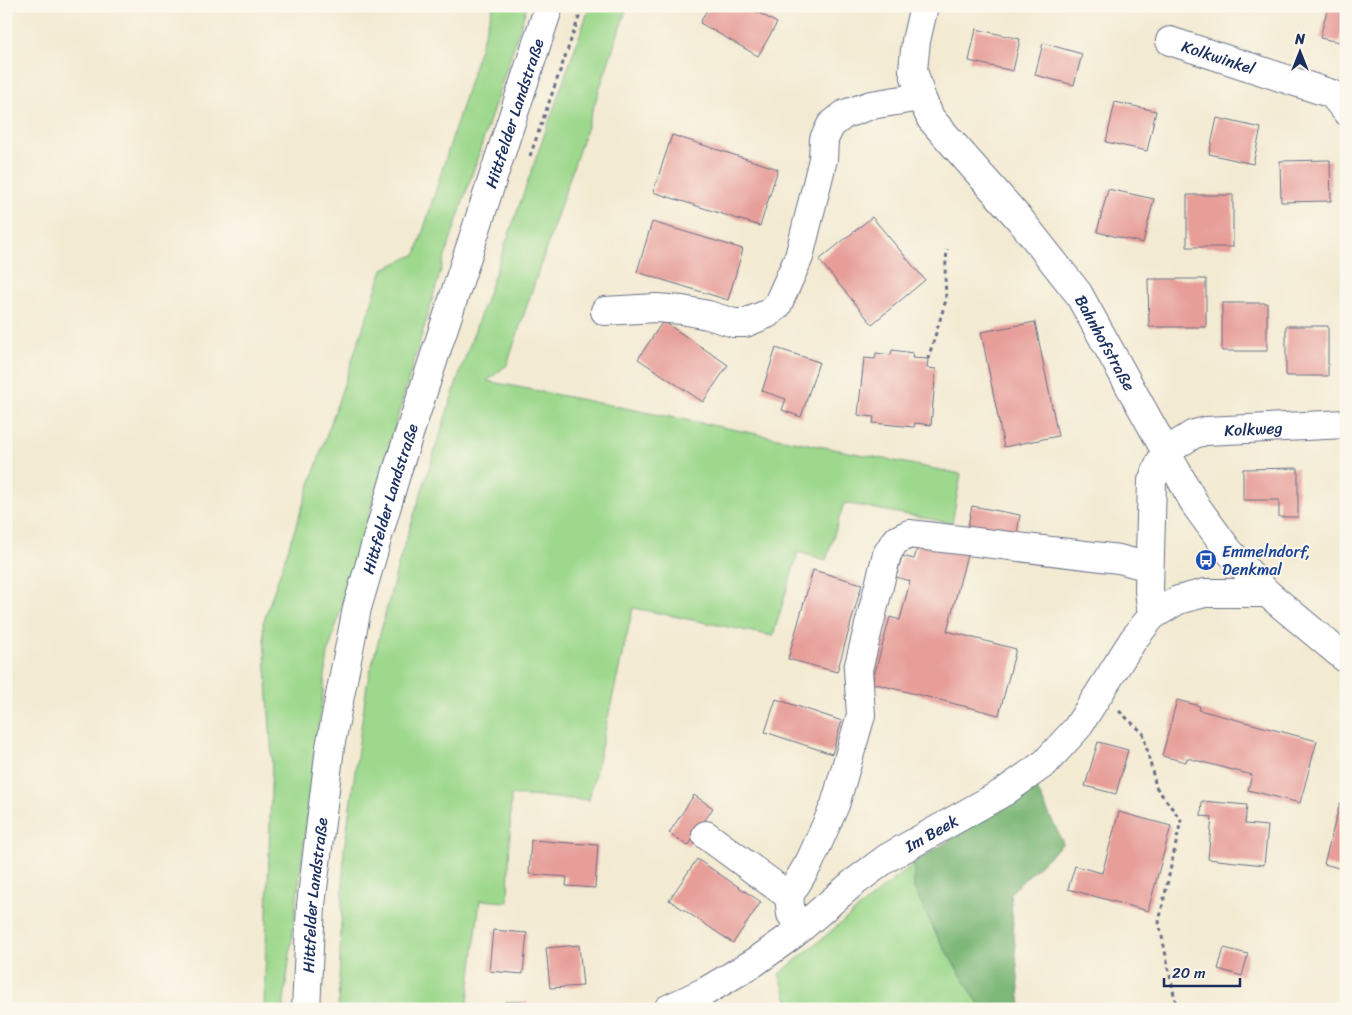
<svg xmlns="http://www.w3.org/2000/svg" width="1352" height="1015" font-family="Sriracha,sans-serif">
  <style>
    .green { fill: #9dd88c; stroke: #5c8475 }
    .forest { fill: #7eb878; stroke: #4c746b }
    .building { fill: #e79e99 }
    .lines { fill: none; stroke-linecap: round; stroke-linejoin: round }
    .minor-casing { stroke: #677087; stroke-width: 30 }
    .major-casing { stroke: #677087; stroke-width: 30 }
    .path { stroke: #677087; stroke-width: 3; stroke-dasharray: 4 4; stroke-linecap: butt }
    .minor { stroke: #fff; stroke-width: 28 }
    .major { stroke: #fff; stroke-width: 28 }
    .labels { text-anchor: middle; stroke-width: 4; stroke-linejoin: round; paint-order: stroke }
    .street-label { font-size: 16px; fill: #1b2f5e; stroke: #fbf7ec }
    .transit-label { font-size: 16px; fill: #164399; stroke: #fbf7ec; text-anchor: start }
  </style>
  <rect width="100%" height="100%" fill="#fbf7ec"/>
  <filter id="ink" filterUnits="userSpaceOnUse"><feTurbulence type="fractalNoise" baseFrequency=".02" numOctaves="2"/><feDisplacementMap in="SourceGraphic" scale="10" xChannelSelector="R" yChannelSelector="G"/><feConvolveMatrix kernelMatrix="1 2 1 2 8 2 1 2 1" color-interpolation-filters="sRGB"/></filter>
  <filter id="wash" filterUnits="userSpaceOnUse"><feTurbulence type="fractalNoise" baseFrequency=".0096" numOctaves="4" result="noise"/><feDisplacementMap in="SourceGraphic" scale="20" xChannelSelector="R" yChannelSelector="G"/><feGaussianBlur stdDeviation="1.12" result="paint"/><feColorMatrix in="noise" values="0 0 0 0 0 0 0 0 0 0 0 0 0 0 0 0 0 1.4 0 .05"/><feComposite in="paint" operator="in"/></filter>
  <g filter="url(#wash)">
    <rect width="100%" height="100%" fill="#f3ead2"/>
    <path class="green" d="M 493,6 L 527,6 L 443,263 L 328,653 L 283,1009 L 264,1009 L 272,758 L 263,623 L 383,269 L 416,254 Z
      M 590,6 L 617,6 L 626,10 L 507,365 L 487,381 L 961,474 L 952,523 L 844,503 L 826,560 L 798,552 L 773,636 L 633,608 L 589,800 L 511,795 L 508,902 L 480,900 L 467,1009 L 338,1009 L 344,851 L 367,684 L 398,565 L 459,375 Z
      M 914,863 L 914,888 L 938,938 L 982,1009 L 791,1009 L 779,974 Z"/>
    <path class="forest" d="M 1035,785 L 1063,843 L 1010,893 L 1021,1009 L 982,1009 L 938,938 L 914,888 L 914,863 Z"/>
    <g id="blocks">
      <path class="building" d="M 709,6 L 747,6 L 777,23 L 758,56 L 700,23 Z
        M 1328,6 L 1346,6 L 1346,18 L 1339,42 L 1320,38 Z
        M 976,29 L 1020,39 L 1013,71 L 969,61 Z
        M 1043,43 L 1082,54 L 1074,85 L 1035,75 Z
        M 1115,102 L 1156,111 L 1147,151 L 1106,142 Z
        M 1217,118 L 1261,128 L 1253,164 L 1209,154 Z
        M 672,135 L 778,169 L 760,226 L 653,192 Z
        M 1330,160 L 1331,201 L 1281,202 L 1280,161 Z
        M 1108,189 L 1154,199 L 1143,243 L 1097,232 Z
        M 1187,195 L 1233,195 L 1233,247 L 1187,247 Z
        M 872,217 L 925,280 L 872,324 L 819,260 Z
        M 652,222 L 743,249 L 728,300 L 637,272 Z
        M 1148,279 L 1206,279 L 1206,327 L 1149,327 Z
        M 1222,303 L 1267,303 L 1267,351 L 1222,351 Z
        M 663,321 L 728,365 L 703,402 L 638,359 Z
        M 1035,322 L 1058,436 L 1004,447 L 981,332 Z
        M 1286,326 L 1328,326 L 1328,376 L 1286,376 Z
        M 776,348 L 819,362 L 801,417 L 782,410 L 786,399 L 762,391 Z
        M 892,350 L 913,353 L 912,358 L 928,359 L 927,368 L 936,369 L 931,425 L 915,423 L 914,427 L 873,423 L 874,417 L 858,415 L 864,358 L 875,359 L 876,353 L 891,355 Z
        M 1298,468 L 1298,517 L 1279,517 L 1279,500 L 1243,500 L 1243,469 Z
        M 972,506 L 1020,515 L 1016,539 L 967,530 Z
        M 919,542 L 967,555 L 947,631 L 1016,649 L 999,715 L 872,683 L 890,617 L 900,620 L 910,581 L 896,577 L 902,556 L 914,559 Z
        M 813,570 L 862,584 L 837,672 L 788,659 Z
        M 776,699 L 842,721 L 832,754 L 765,732 Z
        M 1177,700 L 1200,706 L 1199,710 L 1317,741 L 1300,803 L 1248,790 L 1252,775 L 1187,758 L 1186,762 L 1162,756 Z
        M 1098,742 L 1128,750 L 1116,794 L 1085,786 Z
        M 694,795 L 713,808 L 688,846 L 669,833 Z
        M 1202,801 L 1247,805 L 1245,824 L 1268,826 L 1264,865 L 1208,859 L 1212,817 L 1201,816 Z
        M 1340,803 L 1346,804 L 1346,870 L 1324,864 Z
        M 1119,812 L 1171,826 L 1148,911 L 1068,889 L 1075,866 L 1102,873 Z
        M 531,840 L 598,845 L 595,888 L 566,886 L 567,877 L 529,874 Z
        M 697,859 L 761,902 L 733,943 L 669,900 Z
        M 493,930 L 527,933 L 523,974 L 489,971 Z
        M 579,945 L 583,986 L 550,988 L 546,948 Z
        M 1224,948 L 1248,954 L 1242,976 L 1218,969 Z
        M 505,1002 L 528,1002 L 528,1009 L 505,1009 Z"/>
    </g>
  </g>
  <g filter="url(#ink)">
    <use href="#blocks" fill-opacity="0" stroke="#677087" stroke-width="1"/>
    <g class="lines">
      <g class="minor-casing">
        <g id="minor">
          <path id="s1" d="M 924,6 L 916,41 L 913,70 L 921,97 L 931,119 L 1022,222 L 1078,293 L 1196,506 L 1228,550 L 1267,593 L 1346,659"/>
          <path id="s2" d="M 1170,41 L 1332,94 L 1346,111"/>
          <path d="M 605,311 L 656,308 L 682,310 L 708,315 L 734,323 L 745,323 L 767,314 L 777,306 L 799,257 L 823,159 L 824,139 L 831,125 L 845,114 L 871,105 L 921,97"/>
          <path id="s3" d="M 1165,452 L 1194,434 L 1206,431 L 1346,424"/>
          <path d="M 1152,616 L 1149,590 L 1152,481 L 1165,452"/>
          <path d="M 706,835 L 789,896 L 791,914"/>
          <path d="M 789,896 L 810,861 L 835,805 L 861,715 L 858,669 L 887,554 L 895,541 L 909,534 L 1119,559 L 1149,567"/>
          <path id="s4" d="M 668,1009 L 706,991 L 755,962 L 794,934 L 852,884 L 887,858 L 1004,792 L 1045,763 L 1077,728 L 1133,640 L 1152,616 L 1178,600 L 1205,593 L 1267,593"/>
        </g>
      </g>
      <g class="major-casing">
        <g id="major">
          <path id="s5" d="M 306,1009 L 311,905 L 330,747 L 357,608 L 397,471 L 549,6"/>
        </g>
      </g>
      <path class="path" d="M 530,156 L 583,6
        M 928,359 L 946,300 L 945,274 L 947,249
        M 1119,711 L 1143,733 L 1156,787 L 1181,820 L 1159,922 L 1177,1009"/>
      <use href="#minor" class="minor"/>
      <use href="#major" class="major"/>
    </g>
  </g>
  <defs>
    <g id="bus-disc" transform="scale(1.125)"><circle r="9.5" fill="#1a4fb4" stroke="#fbf7ec"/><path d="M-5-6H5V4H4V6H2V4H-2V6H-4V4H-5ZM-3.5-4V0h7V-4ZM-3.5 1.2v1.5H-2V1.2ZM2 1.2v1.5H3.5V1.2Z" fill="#fff"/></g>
  </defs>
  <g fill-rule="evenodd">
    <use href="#bus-disc" x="1206" y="560"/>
  </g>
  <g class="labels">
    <g class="street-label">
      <text dy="6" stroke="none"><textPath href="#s2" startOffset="51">Kolkwinkel</textPath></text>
      <text dy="6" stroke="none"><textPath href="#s5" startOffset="924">Hittfelder Landstraße</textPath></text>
      <text dy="6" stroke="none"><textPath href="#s1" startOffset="402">Bahnhofstraße</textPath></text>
      <text dy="6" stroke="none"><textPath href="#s3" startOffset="94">Kolkweg</textPath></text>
      <text dy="6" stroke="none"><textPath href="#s5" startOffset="519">Hittfelder Landstraße</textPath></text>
      <text dy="6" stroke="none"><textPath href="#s4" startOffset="318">Im Beek</textPath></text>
      <text dy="6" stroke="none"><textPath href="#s5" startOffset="114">Hittfelder Landstraße</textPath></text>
    </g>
    <g class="transit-label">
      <text x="1222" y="557">Emmelndorf,<tspan x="1222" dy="18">Denkmal</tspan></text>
    </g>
  </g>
  <rect width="1352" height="1015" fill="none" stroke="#fbf7ec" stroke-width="25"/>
  <g transform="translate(1300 52)" stroke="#fbf7ec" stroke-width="4" paint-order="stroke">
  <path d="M0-4L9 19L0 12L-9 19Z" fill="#1b2f5e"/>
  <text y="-8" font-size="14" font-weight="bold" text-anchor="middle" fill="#1b2f5e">N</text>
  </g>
  <path d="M1164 978v8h76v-8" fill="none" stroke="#1b2f5e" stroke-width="2.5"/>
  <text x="1172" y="978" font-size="15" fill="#1b2f5e" stroke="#fbf7ec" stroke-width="4" paint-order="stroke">20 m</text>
</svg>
